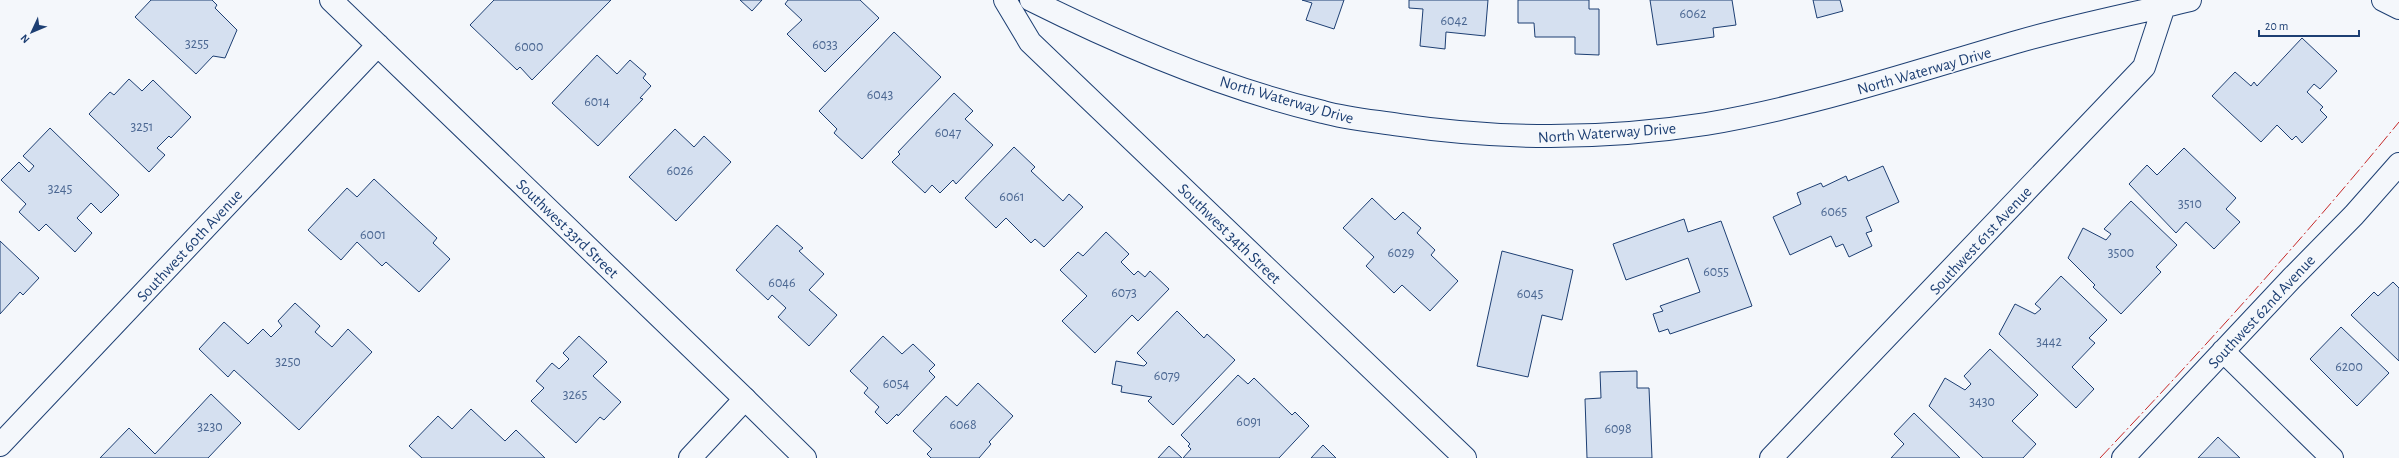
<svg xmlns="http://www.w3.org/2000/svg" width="2399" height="458" font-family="'Alegreya Sans',sans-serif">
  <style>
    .building { fill: #d5e0f0; stroke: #1d3f73 }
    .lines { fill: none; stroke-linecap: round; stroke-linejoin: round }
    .street-casing { stroke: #1d3f73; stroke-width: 24 }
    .secondary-casing { stroke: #1d3f73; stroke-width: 24 }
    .street { stroke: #f4f7fb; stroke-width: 22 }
    .secondary { stroke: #f4f7fb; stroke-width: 22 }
    .power { stroke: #c62828; stroke-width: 1; stroke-dasharray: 14 3 2 3; stroke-linecap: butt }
    .labels { text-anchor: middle; stroke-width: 3; stroke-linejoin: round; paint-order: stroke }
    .number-label { font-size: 14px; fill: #4b6792 }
    .street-label { font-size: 16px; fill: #1d3f73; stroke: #f4f7fb }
  </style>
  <rect width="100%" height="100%" fill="#f4f7fb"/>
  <path class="building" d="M 151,0 L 212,0 L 217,5 L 215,8 L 237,30 L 225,58 L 213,56 L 196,74 L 135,17 Z
    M 494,0 L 611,0 L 532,80 L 520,67 L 517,70 L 470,25 Z
    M 740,0 L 762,0 L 752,11 Z
    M 788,0 L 860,0 L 879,18 L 825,72 L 787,34 L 802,20 L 785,4 Z
    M 1302,0 L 1344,0 L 1334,29 L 1306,20 L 1312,3 Z
    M 1409,0 L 1488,0 L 1485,36 L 1446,32 L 1445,49 L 1420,46 L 1423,9 L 1409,8 Z
    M 1518,0 L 1589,0 L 1589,9 L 1599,9 L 1599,55 L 1575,54 L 1575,37 L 1535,37 L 1534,23 L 1518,23 Z
    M 1650,0 L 1732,0 L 1736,25 L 1713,28 L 1714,37 L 1657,45 Z
    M 1813,0 L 1840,0 L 1843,11 L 1817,18 Z
    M 894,32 L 941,77 L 862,159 L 834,133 L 837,129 L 819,111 Z
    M 2302,38 L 2337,71 L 2320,89 L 2314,84 L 2307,92 L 2323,107 L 2320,110 L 2327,117 L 2302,143 L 2296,136 L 2292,140 L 2277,125 L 2261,142 L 2212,96 L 2235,72 L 2251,86 L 2254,82 L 2257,86 Z
    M 597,55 L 617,74 L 630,60 L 646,74 L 643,78 L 651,86 L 640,98 L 643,99 L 598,146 L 552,103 Z
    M 129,79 L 142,91 L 153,80 L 191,117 L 171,138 L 169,136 L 157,148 L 165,155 L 149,172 L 89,114 L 110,92 L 114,95 Z
    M 954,93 L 973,111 L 965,119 L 993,145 L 956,184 L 953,180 L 940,193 L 932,185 L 925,193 L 892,162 L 900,154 L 898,152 Z
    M 50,128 L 119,195 L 101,213 L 91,203 L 77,218 L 92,233 L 75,252 L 46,224 L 39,231 L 19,212 L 26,204 L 1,180 L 19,162 L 29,172 L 34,166 L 23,156 Z
    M 675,129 L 694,147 L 704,136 L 731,162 L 676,221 L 629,177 Z
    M 1014,147 L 1035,167 L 1031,171 L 1063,201 L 1069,194 L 1083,207 L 1044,247 L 1035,239 L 1031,243 L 1006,218 L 996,228 L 965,198 Z
    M 2184,148 L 2236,198 L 2226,209 L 2240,222 L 2214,249 L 2186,222 L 2176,233 L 2129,184 L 2147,165 L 2157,175 Z
    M 1883,166 L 1899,202 L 1866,217 L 1872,231 L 1866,233 L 1872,246 L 1849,257 L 1843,244 L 1836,247 L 1831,236 L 1790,255 L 1773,217 L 1801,204 L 1797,193 L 1821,183 L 1823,187 L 1846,176 L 1848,181 Z
    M 374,179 L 437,238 L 433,243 L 450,259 L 419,292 L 386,262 L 382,266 L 357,242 L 341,260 L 308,230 L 347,188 L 357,197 Z
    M 1372,198 L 1395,220 L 1403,212 L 1421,228 L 1417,233 L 1435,250 L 1431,255 L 1458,281 L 1430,311 L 1402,285 L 1394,293 L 1366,266 L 1374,257 L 1343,228 Z
    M 2131,201 L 2177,245 L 2156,267 L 2161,272 L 2121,314 L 2093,287 L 2095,285 L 2068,258 L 2083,228 L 2106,240 L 2111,234 L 2104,229 Z
    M 1684,219 L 1688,232 L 1721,221 L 1752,306 L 1670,334 L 1668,329 L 1659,332 L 1653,314 L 1663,311 L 1660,306 L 1700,292 L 1688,258 L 1626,280 L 1613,244 Z
    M 777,225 L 803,248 L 799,251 L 824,274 L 809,290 L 837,315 L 809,346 L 778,317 L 786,308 L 772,295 L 768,300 L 736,270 Z
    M 1106,232 L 1129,254 L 1121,262 L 1134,275 L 1138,271 L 1145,277 L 1150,271 L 1169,289 L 1138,321 L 1132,315 L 1095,353 L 1062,321 L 1087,296 L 1060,270 L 1078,252 L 1083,256 Z
    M 0,241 L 39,278 L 23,295 L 20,292 L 0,314 Z
    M 1502,251 L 1573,270 L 1562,320 L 1542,315 L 1528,377 L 1477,366 Z
    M 2061,276 L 2107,320 L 2089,338 L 2095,343 L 2072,367 L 2094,389 L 2076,408 L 1999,334 L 2015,304 L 2035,314 L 2041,309 L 2035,304 Z
    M 2393,282 L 2399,288 L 2399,361 L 2351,315 L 2374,292 L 2378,296 Z
    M 295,303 L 320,326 L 315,332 L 332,347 L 348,329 L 372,352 L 299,430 L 234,370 L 228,377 L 199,349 L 224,322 L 248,344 L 263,329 L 271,337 L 282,326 L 278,321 Z
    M 1177,311 L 1204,338 L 1207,334 L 1235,360 L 1173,425 L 1148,401 L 1152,397 L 1121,392 L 1122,386 L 1112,384 L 1116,361 L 1144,366 L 1147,363 L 1137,353 Z
    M 2341,327 L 2389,373 L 2357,406 L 2310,359 Z
    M 579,336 L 607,362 L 593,376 L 621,402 L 604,420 L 600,417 L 576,443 L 531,401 L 544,388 L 536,381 L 552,363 L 559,369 L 569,359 L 563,353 Z
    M 883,336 L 902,354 L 913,344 L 935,365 L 929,371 L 935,377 L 898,416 L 897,414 L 887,424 L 875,412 L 879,407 L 864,393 L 868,388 L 850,371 Z
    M 1990,349 L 2038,395 L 2012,421 L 2036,444 L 2023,458 L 1983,458 L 1929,406 L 1945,378 L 1965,390 L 1971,384 L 1964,376 Z
    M 1637,371 L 1637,388 L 1649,388 L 1652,458 L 1587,458 L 1585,399 L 1601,398 L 1600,372 Z
    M 1238,375 L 1248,384 L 1254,378 L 1292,415 L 1295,412 L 1309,426 L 1279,458 L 1183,458 L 1191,449 L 1188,446 L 1190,444 L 1181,435 Z
    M 978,383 L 1013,416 L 989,442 L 991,444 L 979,458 L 931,458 L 927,454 L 932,449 L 913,431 L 946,396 L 957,406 Z
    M 211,394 L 241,423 L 208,458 L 100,458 L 129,428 L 155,454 Z
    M 471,409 L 505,441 L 516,430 L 545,458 L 422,458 L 409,446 L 438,416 L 452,429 Z
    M 1914,413 L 1960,458 L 1891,458 L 1904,444 L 1894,434 Z
    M 2218,437 L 2240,458 L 2198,458 Z
    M 1323,445 L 1336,458 L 1311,458 Z
    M 1169,446 L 1182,458 L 1158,458 Z"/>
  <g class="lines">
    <g class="street-casing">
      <path id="street" d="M 331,0 L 745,399
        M 1005,0 L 1030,42 L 1465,458
        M 1031,0 C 1123,46 1222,88 1323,112 C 1348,119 1374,121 1400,125 C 1503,140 1603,140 1706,124 C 1813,106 1916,71 2020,41 C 2076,25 2133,14 2190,0
        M 2383,0 L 2399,8
        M 2223,351 L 2332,458
        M 0,445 L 378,45
        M 1771,458 L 2144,67 L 2164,6
        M 2123,458 L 2291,279 L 2354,215 L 2399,164"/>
    </g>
    <g class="secondary-casing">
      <path id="secondary" d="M 690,458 L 745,399 L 805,458"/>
    </g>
    <use href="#street" class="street"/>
    <use href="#secondary" class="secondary"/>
    <path class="power" d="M 2100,458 C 2203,349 2304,238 2399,122"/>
  </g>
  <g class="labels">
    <g class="number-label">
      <text x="1693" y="18">6062</text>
      <text x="1454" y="25">6042</text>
      <text x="197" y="48">3255</text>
      <text x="825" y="49">6033</text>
      <text x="529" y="51">6000</text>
      <text x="880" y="99">6043</text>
      <text x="597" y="106">6014</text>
      <text x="142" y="131">3251</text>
      <text x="948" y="137">6047</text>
      <text x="680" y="175">6026</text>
      <text x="60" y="193">3245</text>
      <text x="1012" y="201">6061</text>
      <text x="2190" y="208">3510</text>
      <text x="1834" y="216">6065</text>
      <text x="373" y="239">6001</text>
      <text x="1401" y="257">6029</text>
      <text x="2121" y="257">3500</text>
      <text x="1716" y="276">6055</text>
      <text x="782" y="287">6046</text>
      <text x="1124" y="297">6073</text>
      <text x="1530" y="298">6045</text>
      <text x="2049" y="346">3442</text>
      <text x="288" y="366">3250</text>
      <text x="2349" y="371">6200</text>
      <text x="1167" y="380">6079</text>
      <text x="896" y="388">6054</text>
      <text x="575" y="399">3265</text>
      <text x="1982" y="406">3430</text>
      <text x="1249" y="426">6091</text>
      <text x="963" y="429">6068</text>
      <text x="210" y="431">3230</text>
      <text x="1618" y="433">6098</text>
    </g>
    <g class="street-label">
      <text transform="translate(1924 70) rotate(-16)" y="6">North Waterway Drive</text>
      <text transform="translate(1287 99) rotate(16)" y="6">North Waterway Drive</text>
      <text transform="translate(1607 132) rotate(-4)" y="6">North Waterway Drive</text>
      <text transform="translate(568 228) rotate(44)" y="6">Southwest 33rd Street</text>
      <text transform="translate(1230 233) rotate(44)" y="6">Southwest 34th Street</text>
      <text transform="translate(1980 240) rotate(-47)" y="6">Southwest 61st Avenue</text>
      <text transform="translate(189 245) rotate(-47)" y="6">Southwest 60th Avenue</text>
      <text transform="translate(2261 311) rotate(-47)" y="6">Southwest 62nd Avenue</text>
    </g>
  </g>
  <g transform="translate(32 32) rotate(226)" stroke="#f4f7fb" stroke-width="3" paint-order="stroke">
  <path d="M0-3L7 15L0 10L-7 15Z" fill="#1d3f73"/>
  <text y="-6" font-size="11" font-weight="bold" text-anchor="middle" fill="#1d3f73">N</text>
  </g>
  <path d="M2259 30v6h100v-6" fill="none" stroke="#1d3f73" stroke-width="2"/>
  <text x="2265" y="30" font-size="12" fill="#1d3f73" stroke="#f4f7fb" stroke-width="3" paint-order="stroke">20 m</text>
</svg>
